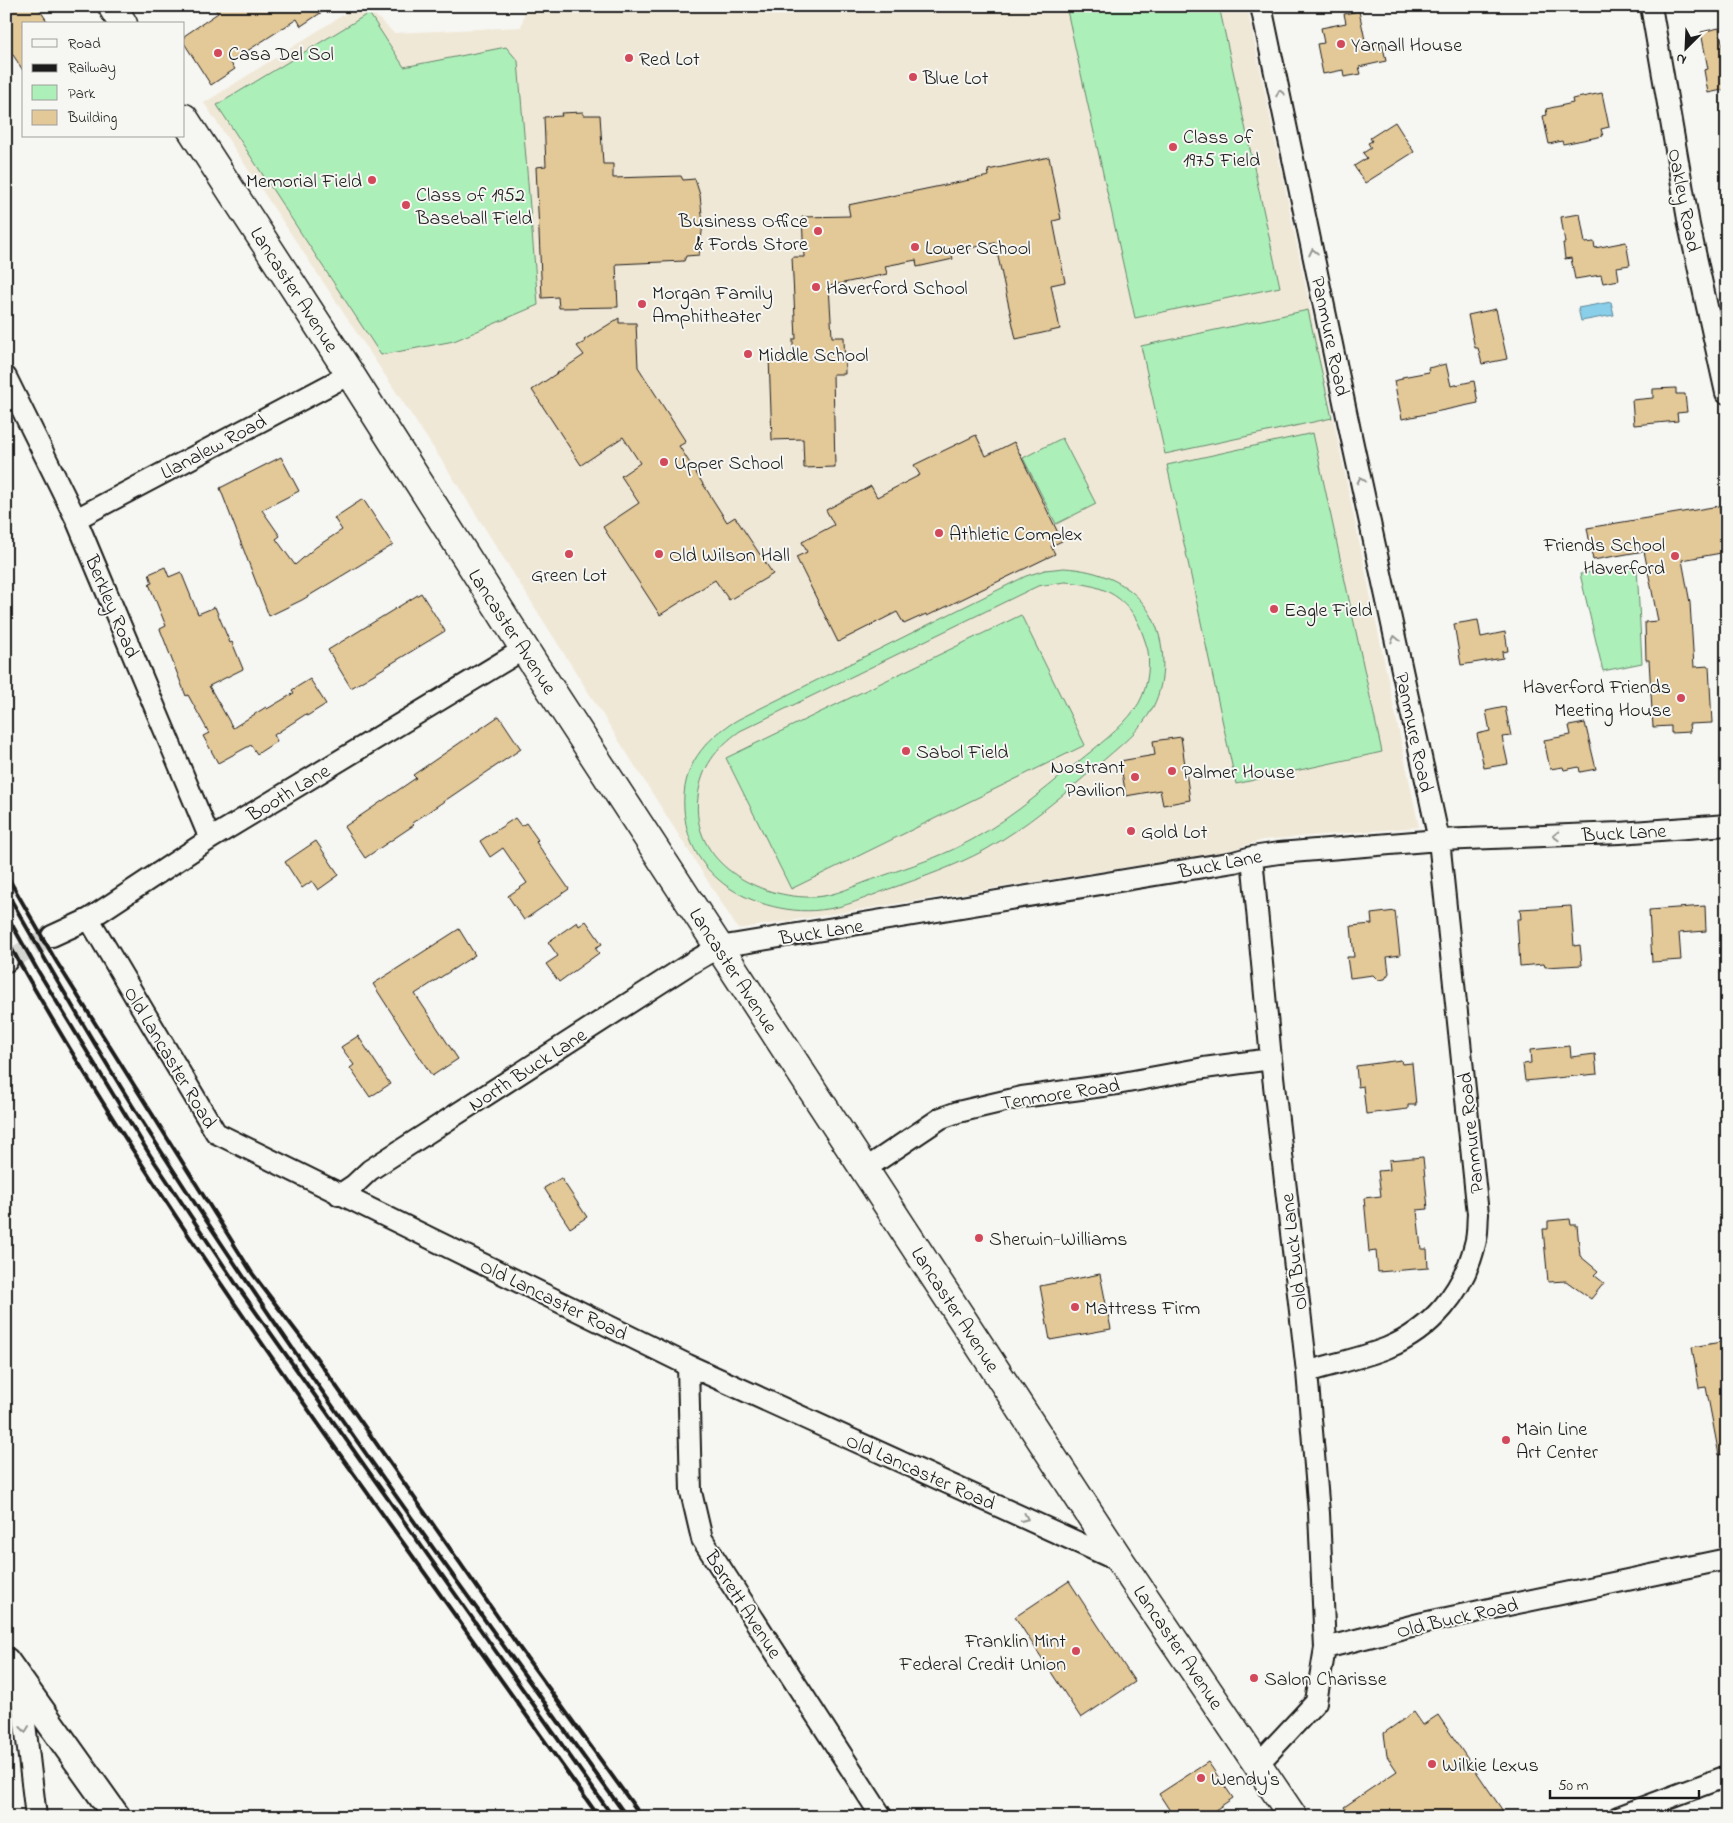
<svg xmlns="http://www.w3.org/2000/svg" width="1733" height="1823" font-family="'Indie Flower',sans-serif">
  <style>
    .built { fill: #f0e8d7 }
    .green { fill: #adefb9; stroke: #64866a; fill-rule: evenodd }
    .water { fill: #89cfea; stroke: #5d8798 }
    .building { fill: #e3c898; stroke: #1c1c1c }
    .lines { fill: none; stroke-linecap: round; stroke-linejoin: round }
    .minor-tunnel { stroke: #d5d5d2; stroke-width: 20; stroke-dasharray: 20 10; stroke-linecap: butt }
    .minor-casing { stroke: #1c1c1c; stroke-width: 24 }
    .major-casing { stroke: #1c1c1c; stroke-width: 30 }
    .highway-casing { stroke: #1c1c1c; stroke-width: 31 }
    .minor { stroke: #f6f6f2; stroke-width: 20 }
    .major { stroke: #f6f6f2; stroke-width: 26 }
    .highway { stroke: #f6f6f2; stroke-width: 28 }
    .rail { stroke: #1c1c1c; stroke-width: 4 }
    .oneway { stroke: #949492 }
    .poi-dot { fill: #d1495b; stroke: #f6f6f2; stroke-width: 2 }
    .labels { text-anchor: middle; stroke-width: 4; stroke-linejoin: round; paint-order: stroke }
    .poi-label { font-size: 20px; fill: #1c1c1c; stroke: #f6f6f2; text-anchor: start }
    .street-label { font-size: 20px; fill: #1c1c1c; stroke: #f6f6f2 }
  </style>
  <rect width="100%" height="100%" fill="#f6f6f2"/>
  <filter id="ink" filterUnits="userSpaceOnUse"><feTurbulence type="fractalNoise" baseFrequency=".02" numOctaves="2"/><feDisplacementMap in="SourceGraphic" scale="10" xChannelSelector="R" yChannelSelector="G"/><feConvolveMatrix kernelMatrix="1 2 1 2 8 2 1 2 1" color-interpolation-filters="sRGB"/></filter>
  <g filter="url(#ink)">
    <path class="built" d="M 357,6 L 365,6 L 394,33 L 521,27 L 526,6 L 1247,6 L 1419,827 L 1263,840 L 1228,851 L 738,929 L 448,470 L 204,103 Z"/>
    <path class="green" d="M 1066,6 L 1219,6 L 1280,287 L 1135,318 Z
      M 369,13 L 404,67 L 506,47 L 518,61 L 538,305 L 454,341 L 381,355 L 217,105 Z
      M 1308,310 L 1332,418 L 1165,454 L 1141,346 Z
      M 1313,433 L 1382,752 L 1236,784 L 1167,465 Z
      M 1062,438 L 1096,504 L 1056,524 L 1023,458 Z
      M 1637,566 L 1642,663 L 1603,671 L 1580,574 Z
      M 1064,568 C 1099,570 1133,583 1151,615 C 1166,642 1167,680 1153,707 C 1141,731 1117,748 1097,766 C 1062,796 1026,827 985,850 C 955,866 922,878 889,889 C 867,897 844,908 820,910 C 787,914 744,902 719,880 C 697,861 686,838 684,809 C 681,767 704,739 739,719 L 1026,576 L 1045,570 ZM 1065,582 C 1099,584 1126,594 1140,627 C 1143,635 1146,643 1148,651 C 1150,670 1147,693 1135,709 C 1120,730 1097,746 1078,762 C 1039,794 1001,827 954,849 C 929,861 901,869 874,879 C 856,885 835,896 815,897 C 758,899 690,863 698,797 C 701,768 716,748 740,731 L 1021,594 L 1038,586 Z
      M 1021,615 L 1085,745 L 791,889 L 726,758 Z"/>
    <path class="water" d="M 1611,302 L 1614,315 L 1581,321 L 1578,308 Z"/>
    <path class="building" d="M 6,6 L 37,6 L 49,24 L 24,24 L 24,72 L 6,44 Z
      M 213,6 L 331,6 L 301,26 L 297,19 L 230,62 L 235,69 L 211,85 L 184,43 L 184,36 L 218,13 Z
      M 1359,11 L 1366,45 L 1382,42 L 1386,61 L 1359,67 L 1361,74 L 1344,77 L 1343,70 L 1323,74 L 1317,44 L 1324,43 L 1321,28 L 1346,23 L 1344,14 Z
      M 1719,28 L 1724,51 L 1727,50 L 1727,89 L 1708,93 L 1704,70 L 1708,69 L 1701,32 Z
      M 1602,93 L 1609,127 L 1601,129 L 1603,136 L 1563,144 L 1562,141 L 1549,144 L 1543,116 L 1547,115 L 1546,109 L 1573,103 L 1572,99 Z
      M 583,112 L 583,115 L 600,115 L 603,164 L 613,164 L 613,178 L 681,176 L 683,180 L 695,179 L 700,195 L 703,224 L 699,255 L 686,256 L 684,261 L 616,264 L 618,307 L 559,308 L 558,297 L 542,298 L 536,167 L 546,166 L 544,117 L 562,116 L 561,113 Z
      M 1395,122 L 1414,152 L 1365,183 L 1354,166 L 1367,158 L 1363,153 L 1371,148 L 1368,143 L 1372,141 L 1370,138 Z
      M 1049,157 L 1061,219 L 1053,221 L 1065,282 L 1051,285 L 1060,329 L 1016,339 L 995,243 L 951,252 L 953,259 L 917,267 L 916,260 L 885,266 L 887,274 L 829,286 L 832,337 L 844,337 L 845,374 L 833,374 L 835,467 L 804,468 L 803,439 L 772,440 L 769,357 L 793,356 L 793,339 L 796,339 L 792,257 L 804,257 L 802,217 L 850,216 L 848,205 L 989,176 L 988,170 Z
      M 1580,214 L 1585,243 L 1594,242 L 1595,248 L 1626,242 L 1630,265 L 1617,267 L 1619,280 L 1603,283 L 1601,275 L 1575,279 L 1571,258 L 1565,259 L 1563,243 L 1565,243 L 1561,217 Z
      M 1496,309 L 1507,359 L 1482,364 L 1478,348 L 1475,348 L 1468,315 Z
      M 619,318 L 619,323 L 636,323 L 638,367 L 686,442 L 679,446 L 727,522 L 735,517 L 773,574 L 729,600 L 715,580 L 660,615 L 603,527 L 639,503 L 621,476 L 640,463 L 623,437 L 581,465 L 532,390 L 584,355 L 577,346 L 585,342 L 584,340 Z
      M 1446,364 L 1451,386 L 1474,381 L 1478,403 L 1402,419 L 1394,381 L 1402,379 L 1402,377 L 1429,372 L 1428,368 Z
      M 1676,388 L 1676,394 L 1685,394 L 1687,412 L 1677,413 L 1678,421 L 1634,425 L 1632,400 L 1653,398 L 1653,389 Z
      M 976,435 L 986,456 L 1014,442 L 1062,541 L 1051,546 L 1055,554 L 927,616 L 926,614 L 904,624 L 897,612 L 838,642 L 796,557 L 807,552 L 802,542 L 834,525 L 826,510 L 871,486 L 877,497 L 920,475 L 914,465 Z
      M 281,457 L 299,491 L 262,510 L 280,536 L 276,539 L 295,565 L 316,547 L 342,530 L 334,518 L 363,499 L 393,545 L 302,600 L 269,616 L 220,488 Z
      M 1719,506 L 1727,552 L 1682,560 L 1690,603 L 1694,667 L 1709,666 L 1712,723 L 1689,724 L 1690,732 L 1671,733 L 1671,726 L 1653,727 L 1649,660 L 1646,660 L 1645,622 L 1658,621 L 1644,551 L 1593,560 L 1587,528 Z
      M 165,567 L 169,577 L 181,572 L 198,614 L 215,607 L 230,643 L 232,642 L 243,669 L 209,686 L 233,728 L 266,707 L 267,709 L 294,693 L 292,690 L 310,679 L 326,704 L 307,716 L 306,714 L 274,735 L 277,741 L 257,754 L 251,745 L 218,763 L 203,736 L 209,733 L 188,695 L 186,696 L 160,629 L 166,626 L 149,584 L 152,583 L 149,574 Z
      M 421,593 L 445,631 L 351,688 L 328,650 Z
      M 1478,620 L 1481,637 L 1505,632 L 1508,651 L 1502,652 L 1503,658 L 1461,665 L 1454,624 Z
      M 1505,707 L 1511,736 L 1502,737 L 1508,764 L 1484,768 L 1477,734 L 1490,731 L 1486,711 Z
      M 499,716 L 521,749 L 412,823 L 414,825 L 365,858 L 344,827 L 416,778 L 413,775 Z
      M 1585,723 L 1596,769 L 1580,772 L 1579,767 L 1564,770 L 1563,767 L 1550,769 L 1544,740 L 1571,735 L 1569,726 Z
      M 1181,737 L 1190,800 L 1163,805 L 1160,790 L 1126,796 L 1120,761 L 1155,755 L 1153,741 Z
      M 515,818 L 521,826 L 526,823 L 538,840 L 536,842 L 569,889 L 524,920 L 508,896 L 527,883 L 503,848 L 490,857 L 480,841 Z
      M 316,841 L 339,875 L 318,890 L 312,881 L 302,888 L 285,862 Z
      M 1571,906 L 1574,946 L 1580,945 L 1582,965 L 1545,967 L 1544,964 L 1520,966 L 1517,919 L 1521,919 L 1520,909 Z
      M 1705,906 L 1706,931 L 1679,933 L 1681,960 L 1652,962 L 1649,910 Z
      M 1395,911 L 1400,955 L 1387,957 L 1389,973 L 1385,979 L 1378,980 L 1373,975 L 1350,978 L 1347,957 L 1354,957 L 1351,926 L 1372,924 L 1371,914 Z
      M 586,921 L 602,944 L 595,948 L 599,953 L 559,982 L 546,964 L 558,956 L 548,942 L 577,922 L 579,926 Z
      M 459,929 L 475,955 L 415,994 L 458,1059 L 432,1076 L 373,984 Z
      M 358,1036 L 390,1084 L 370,1097 L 350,1068 L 354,1065 L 341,1047 Z
      M 1570,1046 L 1571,1057 L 1595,1054 L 1597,1074 L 1525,1081 L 1523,1064 L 1531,1063 L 1530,1050 Z
      M 1401,1060 L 1402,1064 L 1412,1063 L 1416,1105 L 1408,1105 L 1408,1109 L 1366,1114 L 1363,1086 L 1358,1087 L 1356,1066 Z
      M 1423,1157 L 1428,1209 L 1417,1210 L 1421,1249 L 1427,1249 L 1428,1268 L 1378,1272 L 1376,1251 L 1369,1252 L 1364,1198 L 1381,1196 L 1378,1171 L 1390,1170 L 1389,1160 Z
      M 561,1178 L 587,1217 L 570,1228 L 544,1188 Z
      M 1570,1219 L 1571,1225 L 1577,1225 L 1580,1256 L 1598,1271 L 1594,1275 L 1604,1283 L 1591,1299 L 1566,1281 L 1548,1282 L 1543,1229 L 1548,1229 L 1548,1221 Z
      M 1100,1274 L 1111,1329 L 1050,1340 L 1040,1286 Z
      M 1727,1341 L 1727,1454 L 1719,1455 L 1706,1387 L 1699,1388 L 1692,1347 Z
      M 1069,1581 L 1135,1682 L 1081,1718 L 1015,1617 Z
      M 1414,1712 L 1423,1725 L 1438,1715 L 1507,1817 L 1350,1817 L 1344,1807 L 1397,1771 L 1387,1756 L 1384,1733 Z
      M 1208,1762 L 1233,1798 L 1205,1817 L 1174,1817 L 1159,1794 Z"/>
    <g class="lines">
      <path class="minor-tunnel" d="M 7,961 L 52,936"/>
      <g class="minor-casing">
        <path id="minor" d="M 1261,6 L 1352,440 L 1439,840 L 1478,1214 C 1477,1224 1478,1235 1475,1244 C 1464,1291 1431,1330 1387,1348 C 1362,1358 1333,1364 1307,1372
          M 1651,6 L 1689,225 L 1726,393
          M 6,377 L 76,519 L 210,839
          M 76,519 L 350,374
          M 1252,857 L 1271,1059 L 1307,1372 L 1319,1513 L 1325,1648
          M 89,919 L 216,1133 L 688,1365 L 1121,1562
          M 52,936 L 89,919 L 210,839 L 524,649
          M 6,961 L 7,961
          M 865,1169 L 941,1118 L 958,1112 L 1022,1097 L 1117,1084 L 1204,1068 L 1271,1059
          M 339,1195 L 354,1185 L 370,1170 L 688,965 L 719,947 L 1234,862 L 1252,857 L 1279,853 L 1439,840 L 1620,833 L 1727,825
          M 688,1365 L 691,1492 L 702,1539 L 882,1817
          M 6,1689 L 20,1681 L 36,1817
          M 1258,1764 L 1316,1702 L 1325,1648 L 1423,1623 L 1727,1559
          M 1618,1817 L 1727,1776"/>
      </g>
      <g class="major-casing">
        <path id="major" d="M 6,1661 L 117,1817"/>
      </g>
      <g class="highway-casing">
        <path id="highway" d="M 112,6 L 123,24
          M 184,118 L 350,374 L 534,664 L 1121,1562 L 1293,1817"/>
      </g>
      <use href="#minor" class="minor"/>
      <use href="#major" class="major"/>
      <use href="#highway" class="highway"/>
      <path class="rail" d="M 6,874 L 56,961 L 252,1273 L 315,1356 L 521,1650 L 642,1817
        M 6,891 C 56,979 106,1066 161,1151 C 307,1379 469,1597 627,1817
        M 6,914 L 38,971 L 150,1155 L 236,1284 L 613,1817
        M 6,939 C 124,1150 263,1348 404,1544 C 469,1635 534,1726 599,1817"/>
    </g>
    <defs><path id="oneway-chevron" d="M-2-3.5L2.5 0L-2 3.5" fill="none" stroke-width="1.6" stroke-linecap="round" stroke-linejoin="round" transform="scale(1.25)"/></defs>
    <g class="oneway">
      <use href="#oneway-chevron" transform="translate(1280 93) rotate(-102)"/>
      <use href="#oneway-chevron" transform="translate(1313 252) rotate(-102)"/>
      <use href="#oneway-chevron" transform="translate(1361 480) rotate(-102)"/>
      <use href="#oneway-chevron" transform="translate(1395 639) rotate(-102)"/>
      <use href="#oneway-chevron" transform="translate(1556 836) rotate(178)"/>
      <use href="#oneway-chevron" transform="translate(1025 1518) rotate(24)"/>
      <use href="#oneway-chevron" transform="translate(25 1729) rotate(83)"/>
    </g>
  </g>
  <g class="poi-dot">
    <circle cx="1341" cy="44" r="5"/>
    <circle cx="218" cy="53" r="5"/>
    <circle cx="629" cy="58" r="5"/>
    <circle cx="913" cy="77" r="5"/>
    <circle cx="1173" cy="147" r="5"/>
    <circle cx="372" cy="180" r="5"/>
    <circle cx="406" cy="205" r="5"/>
    <circle cx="818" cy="231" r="5"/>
    <circle cx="915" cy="247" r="5"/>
    <circle cx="816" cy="287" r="5"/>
    <circle cx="642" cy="304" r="5"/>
    <circle cx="748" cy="354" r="5"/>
    <circle cx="664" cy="462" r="5"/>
    <circle cx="939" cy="533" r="5"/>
    <circle cx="569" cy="554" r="5"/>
    <circle cx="659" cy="554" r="5"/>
    <circle cx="1675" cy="556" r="5"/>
    <circle cx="1274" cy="609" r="5"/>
    <circle cx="1681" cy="698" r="5"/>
    <circle cx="906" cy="751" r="5"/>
    <circle cx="1172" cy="771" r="5"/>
    <circle cx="1135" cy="777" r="5"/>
    <circle cx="1131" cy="831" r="5"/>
    <circle cx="979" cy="1238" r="5"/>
    <circle cx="1075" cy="1307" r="5"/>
    <circle cx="1506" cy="1440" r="5"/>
    <circle cx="1076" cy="1651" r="5"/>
    <circle cx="1254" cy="1678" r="5"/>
    <circle cx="1432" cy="1764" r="5"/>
    <circle cx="1201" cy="1778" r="5"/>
  </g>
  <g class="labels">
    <g class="poi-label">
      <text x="1351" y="51">Yarnall House</text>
      <text x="228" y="60">Casa Del Sol</text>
      <text x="639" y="65">Red Lot</text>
      <text x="923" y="84">Blue Lot</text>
      <text x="1183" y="143">Class of<tspan x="1183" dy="23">1975 Field</tspan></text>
      <text x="362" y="187" text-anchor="end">Memorial Field</text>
      <text x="416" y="201">Class of 1952<tspan x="416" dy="23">Baseball Field</tspan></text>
      <text x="808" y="227" text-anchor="end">Business Office<tspan x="808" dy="23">&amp; Fords Store</tspan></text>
      <text x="925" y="254">Lower School</text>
      <text x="826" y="294">Haverford School</text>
      <text x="652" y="299">Morgan Family<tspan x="652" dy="23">Amphitheater</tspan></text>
      <text x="758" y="361">Middle School</text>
      <text x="674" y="469">Upper School</text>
      <text x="949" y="540">Athletic Complex</text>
      <text x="1665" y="551" text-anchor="end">Friends School<tspan x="1665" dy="23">Haverford</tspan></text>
      <text x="669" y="561">Old Wilson Hall</text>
      <text x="569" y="581" text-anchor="middle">Green Lot</text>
      <text x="1284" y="616">Eagle Field</text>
      <text x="1671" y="693" text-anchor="end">Haverford Friends<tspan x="1671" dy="23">Meeting House</tspan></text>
      <text x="916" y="758">Sabol Field</text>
      <text x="1125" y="773" text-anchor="end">Nostrant<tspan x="1125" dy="23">Pavilion</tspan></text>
      <text x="1182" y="778">Palmer House</text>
      <text x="1141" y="838">Gold Lot</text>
      <text x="989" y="1245">Sherwin-Williams</text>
      <text x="1085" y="1314">Mattress Firm</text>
      <text x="1516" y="1435">Main Line<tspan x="1516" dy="23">Art Center</tspan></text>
      <text x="1066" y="1647" text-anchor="end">Franklin Mint<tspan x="1066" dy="23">Federal Credit Union</tspan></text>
      <text x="1264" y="1685">Salon Charisse</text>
      <text x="1442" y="1771">Wilkie Lexus</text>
      <text x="1211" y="1785">Wendy's</text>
    </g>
    <g class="street-label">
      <text transform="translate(1685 200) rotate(79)" y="7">Oakley Road</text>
      <text transform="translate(295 289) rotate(57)" y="7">Lancaster Avenue</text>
      <text transform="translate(1331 336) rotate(78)" y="7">Panmure Road</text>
      <text transform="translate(213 446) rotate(-28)" y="7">Llanalew Road</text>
      <text transform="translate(113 606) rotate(67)" y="7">Berkley Road</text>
      <text transform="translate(513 631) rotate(57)" y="7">Lancaster Avenue</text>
      <text transform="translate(1415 732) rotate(78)" y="7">Panmure Road</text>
      <text transform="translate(288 792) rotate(-31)" y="7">Booth Lane</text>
      <text transform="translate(1624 832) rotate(-3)" y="7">Buck Lane</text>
      <text transform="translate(1220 863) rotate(-11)" y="7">Buck Lane</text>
      <text transform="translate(821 931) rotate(-9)" y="7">Buck Lane</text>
      <text transform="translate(734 970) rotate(57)" y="7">Lancaster Avenue</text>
      <text transform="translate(171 1057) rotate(59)" y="7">Old Lancaster Road</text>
      <text transform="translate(527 1069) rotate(-33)" y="7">North Buck Lane</text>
      <text transform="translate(1060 1093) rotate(-9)" y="7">Tenmore Road</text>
      <text transform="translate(1470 1133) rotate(-96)" y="7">Panmure Road</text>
      <text transform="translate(1293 1252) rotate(-97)" y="7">Old Buck Lane</text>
      <text transform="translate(554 1299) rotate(26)" y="7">Old Lancaster Road</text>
      <text transform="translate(956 1309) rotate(57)" y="7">Lancaster Avenue</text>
      <text transform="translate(921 1471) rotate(24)" y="7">Old Lancaster Road</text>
      <text transform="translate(744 1604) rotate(57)" y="7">Barrett Avenue</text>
      <text transform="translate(1457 1617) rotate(-13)" y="7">Old Buck Road</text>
      <text transform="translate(1179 1647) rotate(56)" y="7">Lancaster Avenue</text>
    </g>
  </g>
  <rect width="1733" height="1823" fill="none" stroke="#f6f6f2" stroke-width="25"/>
  <rect x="12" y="12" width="1708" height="1798" fill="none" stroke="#1c1c1c" stroke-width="2" filter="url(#ink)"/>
  <rect x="22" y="22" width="162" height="115" fill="#f6f6f2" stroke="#9f9f9c"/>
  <rect x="32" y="39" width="25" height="8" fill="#f6f6f2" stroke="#9f9f9c"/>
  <text x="68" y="48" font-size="15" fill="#1c1c1c">Road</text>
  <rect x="32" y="64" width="25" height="8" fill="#1c1c1c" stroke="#9f9f9c"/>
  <text x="68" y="72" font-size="15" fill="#1c1c1c">Railway</text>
  <rect x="32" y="85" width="25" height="15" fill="#adefb9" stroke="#9f9f9c"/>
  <text x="68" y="98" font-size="15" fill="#1c1c1c">Park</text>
  <rect x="32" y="110" width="25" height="15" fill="#e3c898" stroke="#9f9f9c"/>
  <text x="68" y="122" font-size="15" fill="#1c1c1c">Building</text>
  <g transform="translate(1686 48) rotate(204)" stroke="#f6f6f2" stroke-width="4" paint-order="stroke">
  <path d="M0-4L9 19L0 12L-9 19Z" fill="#1c1c1c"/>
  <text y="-8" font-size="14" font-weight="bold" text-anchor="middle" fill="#1c1c1c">N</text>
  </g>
  <path d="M1550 1790v8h149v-8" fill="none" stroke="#1c1c1c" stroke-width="2.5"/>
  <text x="1558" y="1790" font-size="15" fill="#1c1c1c" stroke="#f6f6f2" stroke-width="4" paint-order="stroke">50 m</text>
</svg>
